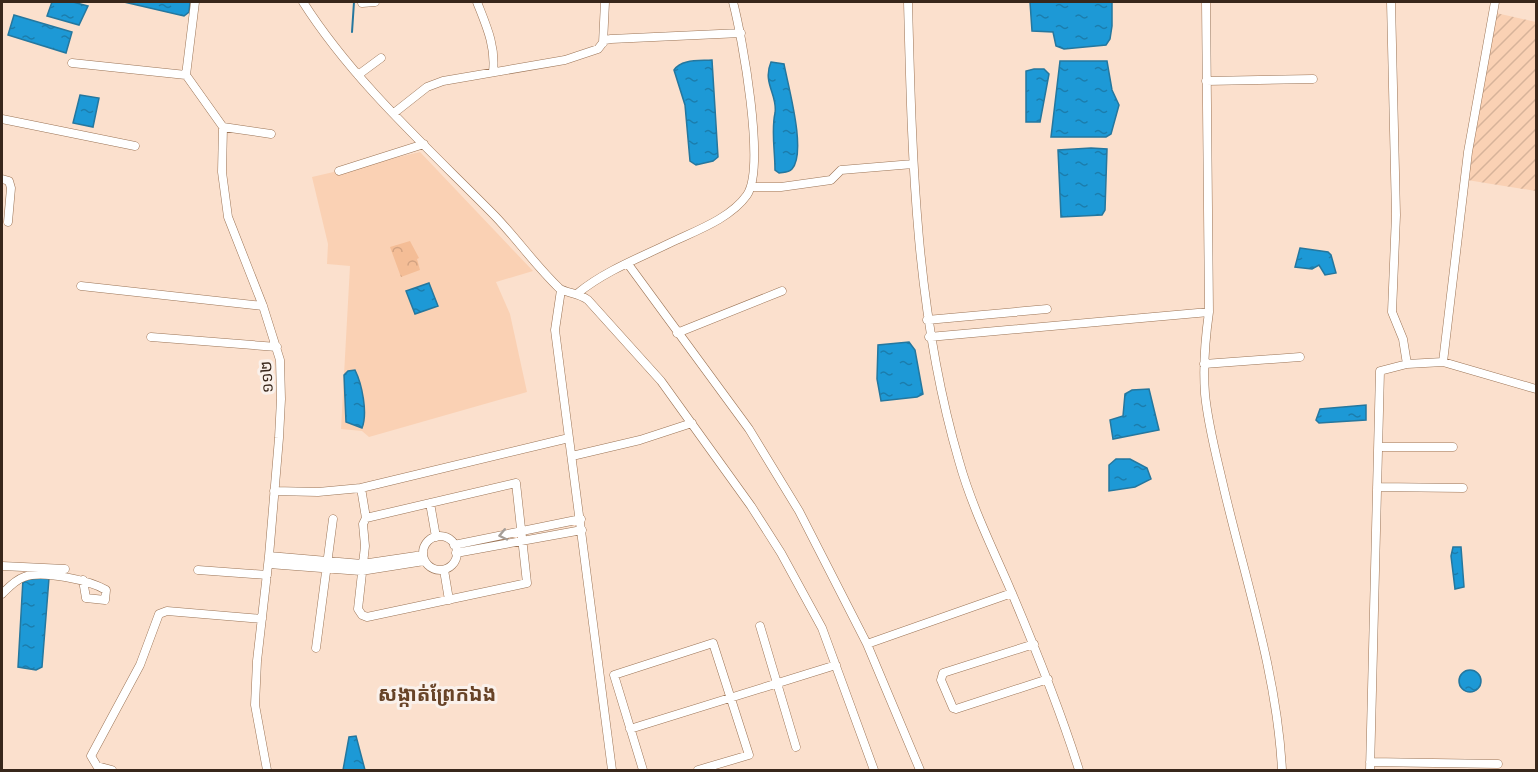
<svg xmlns="http://www.w3.org/2000/svg" width="1538" height="772" font-family="'Work Sans','Noto Sans Khmer',sans-serif">
  <style>
    .built { fill: #fad1b4 }
    .industrial { fill: url(#industrial-furrows) }
    .park { fill: url(#park-crowns) }
    .water { fill: url(#water-ripples); stroke: #25779e; stroke-width: 1.5 }
    .lines { fill: none; stroke-linecap: round; stroke-linejoin: round }
    .stream { stroke: #25779e; stroke-width: 2 }
    .minor-casing { stroke: #9b7456; stroke-width: 9 }
    .minor { stroke: #fff; stroke-width: 8 }
    .oneway { stroke: #a59e98 }
    .labels { text-anchor: middle; stroke-width: 6; stroke-linejoin: round; paint-order: stroke }
    .street-label { font-size: 16px; fill: #38271b; stroke: #faf1eb }
    .quarter-label { font-size: 20px; font-weight: bold; fill: #674327; stroke: #faf1eb }
  </style>
  <defs>
    <pattern id="industrial-furrows" width="10" height="10" patternUnits="userSpaceOnUse" patternTransform="scale(1.5)"><rect width="10" height="10" fill="#fad1b4"/><path d="M-1 1l2-2M0 10L10 0M9 11l2-2" fill="none" stroke="#d7b39a"/></pattern>
    <pattern id="park-crowns" width="20" height="18" patternUnits="userSpaceOnUse" patternTransform="scale(1.5)"><rect width="20" height="18" fill="#f4bd96"/><path d="M2 6a3 3 0 1 1 6 0M12 15a3 3 0 1 1 6 0" fill="none" stroke="#d2a281"/></pattern>
    <pattern id="water-ripples" width="26" height="14" patternUnits="userSpaceOnUse" patternTransform="scale(1.5)"><rect width="26" height="14" fill="#1d99d6"/><path d="M2 4q2-2 4 0t4 0M15 11q2-2 4 0t4 0" fill="none" stroke="#1b7dad"/></pattern>
  </defs>
  <rect width="100%" height="100%" fill="#fbe0cd"/>
  <path class="built" d="M 420,152 L 533,271 L 496,282 L 510,314 L 527,392 L 369,437 L 362,431 L 341,429 L 350,266 L 327,264 L 328,244 L 312,177 Z"/>
  <path class="industrial" d="M 1496,13 L 1536,22 L 1536,191 L 1467,180 Z"/>
  <path class="park" d="M 410,241 L 419,258 L 417,259 L 420,270 L 401,277 L 390,247 Z"/>
  <path class="water" d="M 52,2 L 73,2 L 88,6 L 79,25 L 47,16 Z
    M 124,2 L 190,2 L 189,12 L 184,16 Z
    M 1030,2 L 1112,2 L 1112,26 L 1110,39 L 1106,45 L 1064,49 L 1056,46 L 1053,32 L 1032,31 Z
    M 14,15 L 72,32 L 66,53 L 8,35 Z
    M 712,60 L 718,157 L 713,161 L 696,165 L 690,161 L 685,105 L 674,70 C 681,59 699,61 712,60 Z
    M 1060,61 L 1107,61 L 1112,90 L 1119,105 L 1111,134 L 1106,137 L 1051,137 Z
    M 771,62 L 784,64 C 788,86 807,152 792,169 C 788,173 784,172 779,173 L 775,170 C 775,150 771,131 775,113 C 778,95 762,83 771,62 Z
    M 1034,69 L 1044,69 L 1049,74 L 1040,122 L 1026,122 L 1026,71 Z
    M 80,95 L 99,98 L 93,127 L 73,123 Z
    M 1091,148 L 1107,149 L 1105,210 L 1102,215 L 1061,217 L 1058,150 Z
    M 1300,248 L 1328,252 L 1331,255 L 1336,273 L 1325,275 L 1319,265 L 1312,269 L 1295,267 Z
    M 429,283 L 438,306 L 415,314 L 406,291 Z
    M 909,342 L 915,350 L 923,394 L 917,397 L 881,401 L 877,379 L 878,345 Z
    M 355,370 C 362,384 368,413 362,428 L 346,422 L 344,375 L 348,371 Z
    M 1149,389 L 1159,430 L 1113,439 L 1110,420 L 1123,416 L 1125,394 L 1132,390 Z
    M 1366,405 L 1366,420 L 1319,423 L 1316,420 L 1320,409 Z
    M 1116,459 L 1130,459 L 1147,468 L 1151,479 L 1135,487 L 1109,491 L 1109,465 Z
    M 1453,547 L 1461,547 L 1464,587 L 1455,589 L 1451,556 Z
    M 49,578 L 42,667 L 36,670 L 18,667 L 23,579 Z
    M1459 681a11 11 0 1 1 22 0a11 11 0 1 1-22 0Z
    M 356,736 L 365,770 L 343,770 L 349,737 Z"/>
  <g class="lines">
    <path class="stream" d="M 352,32 L 354,2"/>
    <g class="minor-casing">
      <path id="minor" d="M 195,2 L 186,75 L 223,127 L 222,172 L 228,217 L 263,306 L 280,360 L 281,399 L 279,438 L 269,556 L 257,661 L 255,705 L 267,770
        M 303,2 C 354,82 428,148 495,216 C 517,239 536,266 559,288 C 565,293 579,293 588,300 L 661,381 L 751,506 L 781,553 L 822,628 L 874,770
        M 477,2 C 486,25 496,46 493,72
        M 908,2 C 912,156 915,311 959,461 C 971,504 990,543 1008,584 C 1034,645 1059,706 1079,770
        M 1206,2 L 1209,312 C 1205,340 1203,367 1205,394 C 1208,426 1217,458 1224,489 C 1246,582 1277,674 1282,770
        M 1391,2 L 1396,215 L 1392,312 L 1403,339 L 1407,364
        M 362,3 L 375,2
        M 603,43 L 605,2
        M 72,63 L 186,75
        M 358,75 L 381,58
        M 1206,81 L 1313,79
        M 394,113 L 427,87 L 443,81 L 565,60 L 598,49 L 605,40 L 611,39 L 741,33
        M 2,119 L 135,146
        M 223,127 L 271,134
        M 339,171 L 424,144
        M 2,179 L 9,181 L 11,188 L 8,222
        M 751,187 L 781,187 L 831,180 L 841,170 L 913,164
        M 628,264 L 749,429 L 799,511 L 867,644 L 920,770
        M 81,286 L 263,306
        M 561,290 L 555,330 L 612,770
        M 578,293 C 605,271 639,258 670,243 C 695,231 730,219 747,195 C 766,167 742,36 733,2
        M 927,320 L 1047,309
        M 677,333 L 782,291
        M 151,337 L 277,347
        M 929,337 L 1209,312
        M 1443,362 L 1468,152 L 1495,2
        M 1204,364 L 1300,357
        M 1378,447 L 1453,447
        M 572,456 L 640,440 L 692,423
        M 1377,487 L 1463,488
        M 274,491 L 318,492 L 361,488
        M 430,503 L 436,537
        M 366,518 L 516,483 L 527,583 L 367,617 L 362,615 L 358,609 L 365,546 L 363,524 L 366,518 L 361,488 L 569,438
        M423 553a17 17 0 1 1 34 0a17 17 0 1 1-34 0Z
        M 454,545 L 581,519
        M 456,553 L 582,530
        M 269,556 L 362,564 L 423,555
        M 269,564 L 361,571 L 424,561
        M 2,566 L 65,569
        M 198,570 L 267,575
        M 444,570 L 449,600
        M 2,594 C 8,588 15,580 24,577 C 42,570 89,580 106,590 L 105,600 L 86,598 L 83,580
        M 760,626 L 796,747
        M 867,644 L 1012,593
        M 1034,644 L 943,673 L 941,680 L 953,708 L 956,709 L 1048,679
        M 316,648 L 333,519
        M 630,729 L 836,665
        M 1370,762 L 1498,764
        M 112,770 L 97,766 L 91,756 L 140,665 L 159,614 L 167,611 L 262,619
        M 643,770 L 614,675 L 713,643 L 749,755 L 698,770
        M 1370,770 L 1380,371 L 1407,364 L 1443,362 L 1536,389"/>
    </g>
    <use href="#minor" class="minor"/>
  </g>
  <defs><path id="oneway-chevron" d="M-2-3.5L2.5 0L-2 3.5" fill="none" stroke-width="1.6" stroke-linecap="round" stroke-linejoin="round" transform="scale(1.5)"/></defs>
  <use class="oneway" href="#oneway-chevron" transform="translate(503 535) rotate(168)"/>
  <g class="labels">
    <g class="street-label">
      <text transform="translate(266 377) rotate(-94)" y="6">១១២</text>
    </g>
    <g class="quarter-label">
      <text x="437" y="701">សង្កាត់ព្រែកឯង</text>
    </g>
  </g>
  <rect width="1538" height="772" fill="none" stroke="#38271b" stroke-width="6"/>
</svg>
